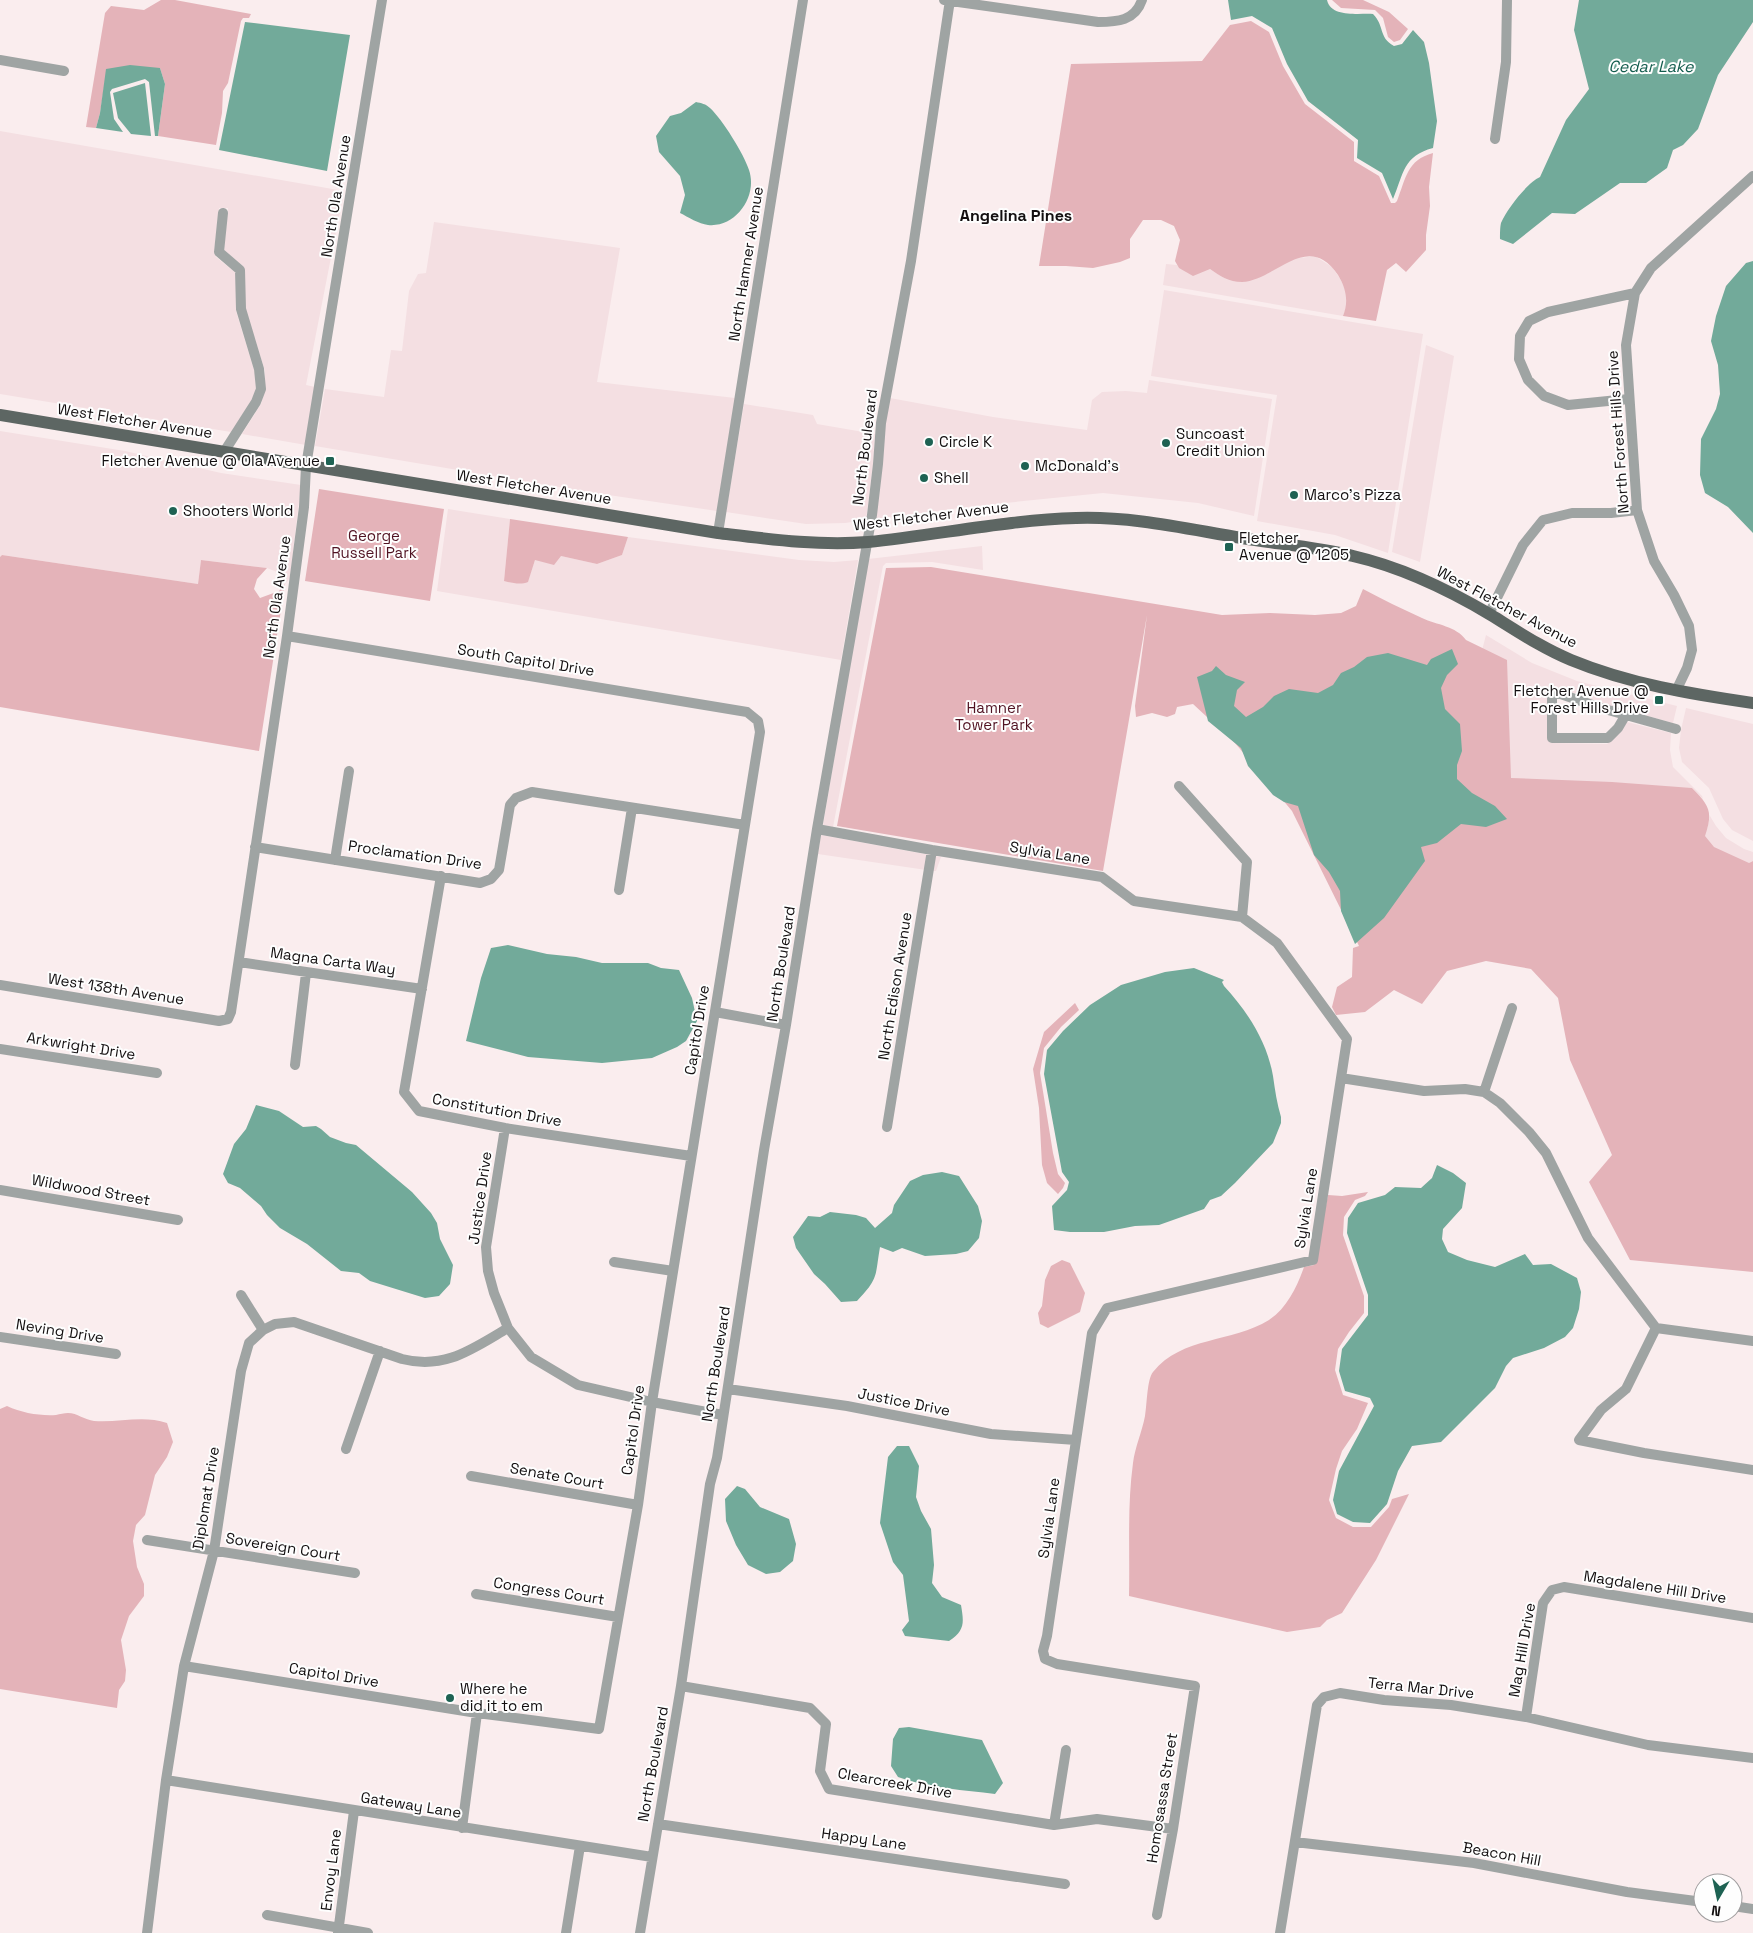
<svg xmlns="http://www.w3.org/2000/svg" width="1753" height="1933" font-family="'Space Grotesk',sans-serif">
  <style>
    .built { fill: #f4dfe2 }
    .green { fill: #e4b3b9 }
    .water { fill: #72aa9a }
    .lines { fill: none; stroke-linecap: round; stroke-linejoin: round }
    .minor { stroke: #9fa4a3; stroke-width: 10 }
    .major { stroke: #5d6663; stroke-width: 12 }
    .poi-dot { fill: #1e6253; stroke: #fefefe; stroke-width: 2 }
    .labels { text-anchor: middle; stroke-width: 4; stroke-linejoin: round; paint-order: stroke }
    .street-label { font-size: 15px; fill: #130f10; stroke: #fefefe }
    .poi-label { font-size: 15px; fill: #130f10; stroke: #fefefe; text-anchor: start }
    .park-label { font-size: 15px; fill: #511323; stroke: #fefefe }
    .water-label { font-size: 16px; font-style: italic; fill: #125c4d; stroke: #fefefe }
    .neighbourhood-label { font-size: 16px; font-weight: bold; fill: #130f10; stroke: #fefefe }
  </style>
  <rect width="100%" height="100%" fill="#faedee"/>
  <path class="built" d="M 0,131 L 344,191 L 306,385 L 315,387 L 306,445 L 242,434 L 261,404 L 265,389 L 265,371 L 245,308 L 245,270 L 243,266 L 224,250 L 228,208 L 219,208 L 214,252 L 216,257 L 236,273 L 236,311 L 255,373 L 256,388 L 252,400 L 231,432 L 0,394 Z
    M 434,222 L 620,248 L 597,382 L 735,398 L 717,511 L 595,493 L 315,446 L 325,389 L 384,397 L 391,350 L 402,351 L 409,291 L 418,274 L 426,273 Z
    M 1315,256 L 1332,267 L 1341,280 L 1346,292 L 1347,306 L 1343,316 L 1163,285 L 1166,264 L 1177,265 L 1179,268 L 1210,269 L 1226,279 L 1243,282 L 1267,274 L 1278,267 L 1293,259 Z
    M 1164,290 L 1423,334 L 1388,553 L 1335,535 L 1257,521 L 1277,395 L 1151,376 Z
    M 1426,345 L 1454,356 L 1420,562 L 1392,552 Z
    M 1149,380 L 1272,399 L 1254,516 L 1198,503 L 1103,493 L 975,506 L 876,519 L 885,423 L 890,398 L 993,417 L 1087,430 L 1092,400 L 1102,392 L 1126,391 L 1147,393 Z
    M 744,404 L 813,415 L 817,424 L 875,434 L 873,464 L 866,520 L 845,523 L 806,524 L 726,512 Z
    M 0,431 L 125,451 L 221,473 L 301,485 L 290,578 L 285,584 L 282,574 L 267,568 L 201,560 L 198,584 L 2,555 L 0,557 Z
    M 448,509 L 510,519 L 504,581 L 528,581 L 535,560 L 561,556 L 597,564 L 622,555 L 628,537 L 799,560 L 834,562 L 858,560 L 841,660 L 437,591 Z
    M 982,546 L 983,570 L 932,562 L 886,563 L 883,566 L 833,827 L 823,825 L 868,559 Z
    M 1486,635 L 1532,663 L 1577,681 L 1677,706 L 1673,723 L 1602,703 L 1554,686 L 1548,691 L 1547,738 L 1551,743 L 1607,744 L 1621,732 L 1627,722 L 1671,733 L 1670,750 L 1673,767 L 1702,796 L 1703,799 L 1692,788 L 1581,785 L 1520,789 L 1504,771 L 1480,658 Z
    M 1686,708 L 1753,724 L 1753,841 L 1732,830 L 1723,819 L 1709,788 L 1682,762 L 1679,748 L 1681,730 Z
    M 1710,816 L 1716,826 L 1726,838 L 1744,849 L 1753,852 L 1753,861 L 1750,862 L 1743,876 L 1677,882 L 1707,829 Z
    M 821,835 L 941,857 L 936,871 L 933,871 L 818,854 Z"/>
  <path class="green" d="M 161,0 L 175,0 L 251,14 L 249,18 L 243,18 L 241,21 L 228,83 L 223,91 L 222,113 L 216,145 L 158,136 L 165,84 L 160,68 L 107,69 L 100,113 L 96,128 L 86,127 L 105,13 L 111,6 L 144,10 Z
    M 1332,0 L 1363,0 L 1389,12 L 1408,29 L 1400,40 L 1394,42 L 1388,37 L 1383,18 L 1375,10 L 1341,8 Z
    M 1251,21 L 1269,32 L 1283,66 L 1305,104 L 1354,142 L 1354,161 L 1379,176 L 1391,203 L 1395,203 L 1397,201 C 1406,178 1407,160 1433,153 L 1429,187 L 1430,206 L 1426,235 L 1426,250 L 1406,272 L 1396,263 L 1387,270 L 1376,321 L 1343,316 C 1349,302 1346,288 1338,275 C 1308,230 1276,280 1242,282 C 1229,282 1220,276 1210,269 L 1193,276 L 1179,268 L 1175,261 L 1180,240 L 1174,226 L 1161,220 L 1143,220 L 1130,239 L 1130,258 L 1120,262 L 1093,268 L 1066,266 L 1039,266 L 1071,64 L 1202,61 L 1230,25 Z
    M 319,489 L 444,509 L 430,601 L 305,581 Z
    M 510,519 L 628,537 L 622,555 L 597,564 L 561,556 L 554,565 L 535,560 L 528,582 C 521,585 512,583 504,581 Z
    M 2,555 L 198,584 L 201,560 L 267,568 L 257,579 L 254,589 L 260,598 L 279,591 L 285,584 L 259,751 L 0,707 L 0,557 Z
    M 931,567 L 1222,615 L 1270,613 L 1315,615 L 1341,613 L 1356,606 L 1363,589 C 1382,599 1402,609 1422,618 C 1437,625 1456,626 1466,640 L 1507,660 L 1511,778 L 1612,782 L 1692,788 C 1710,806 1713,812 1705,836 L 1714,847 L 1749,863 L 1753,861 L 1753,1272 L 1630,1260 L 1589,1182 L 1612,1155 L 1570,1060 L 1558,998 L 1531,969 L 1486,961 L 1447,971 L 1422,1004 L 1394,990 L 1365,1012 L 1336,1015 L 1332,1007 L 1337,987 L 1352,977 L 1353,948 L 1359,946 L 1292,811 L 1235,743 L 1193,704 L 1177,707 L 1175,714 L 1167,717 L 1152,713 L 1136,717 L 1135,706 L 1147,615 L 1103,871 L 837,826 L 886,568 Z
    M 1075,1003 L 1079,1010 L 1061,1027 L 1044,1048 L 1040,1073 L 1053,1153 L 1058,1174 L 1065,1183 L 1063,1188 L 1058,1194 L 1047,1183 L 1042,1165 L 1039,1108 L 1033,1069 L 1044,1032 Z
    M 1368,1192 L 1365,1196 L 1355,1200 L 1344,1217 L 1343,1235 L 1364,1296 L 1364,1313 L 1349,1332 L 1338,1349 L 1335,1370 L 1343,1395 L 1368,1403 L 1357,1429 L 1342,1451 L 1336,1469 L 1329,1500 L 1336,1518 L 1353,1527 L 1371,1527 L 1389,1507 L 1392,1499 L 1409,1494 L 1376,1560 L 1342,1613 L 1327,1620 L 1320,1627 L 1287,1632 L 1129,1596 C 1130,1552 1127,1507 1133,1463 C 1135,1447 1142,1432 1145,1416 C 1147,1405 1147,1379 1153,1372 C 1182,1336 1232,1343 1269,1320 C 1287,1308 1297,1287 1304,1267 L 1314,1265 L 1328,1195 L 1342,1196 Z
    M 1062,1260 L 1070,1263 L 1085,1293 L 1080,1312 L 1048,1328 L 1040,1324 L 1038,1313 L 1042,1306 L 1045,1280 L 1051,1266 Z
    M 7,1406 C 22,1413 40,1416 56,1415 C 60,1414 64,1413 68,1413 C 77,1413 85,1420 94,1421 C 118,1423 143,1415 167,1423 L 173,1442 L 167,1457 L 155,1475 L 145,1515 L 136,1525 L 133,1541 L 137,1567 L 144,1584 L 144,1596 L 129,1616 L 121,1640 L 126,1670 L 125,1681 L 119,1690 L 117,1708 L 0,1689 L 0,1409 Z"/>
  <path class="water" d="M 1228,0 L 1327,0 C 1331,18 1359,13 1373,14 C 1385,26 1378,37 1394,46 L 1402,44 L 1413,30 L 1424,42 L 1429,63 L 1437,121 L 1433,148 C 1403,156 1404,173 1393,199 L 1382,173 L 1357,158 L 1358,140 L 1308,101 L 1287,64 L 1272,28 L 1252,16 L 1231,20 Z
    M 1579,0 L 1753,0 L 1753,22 L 1718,75 L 1698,129 L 1683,145 L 1673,150 L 1667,168 L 1646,183 L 1620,183 L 1575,214 L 1552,213 L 1513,244 L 1500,239 C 1500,234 1500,227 1501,223 C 1507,209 1527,183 1540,177 L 1566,120 L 1589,89 L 1574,30 Z
    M 245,22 L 350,35 L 327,171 L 219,150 Z
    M 130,65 L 160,68 L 165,84 L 158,136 L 155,136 L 149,82 L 145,79 L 112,89 L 110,92 L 114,119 L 123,132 L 96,128 L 100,113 L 106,69 Z
    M 145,83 L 151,136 L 131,134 L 118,118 L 113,93 Z
    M 696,102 C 701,103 706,104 710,108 C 722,119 744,154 749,170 C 758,196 736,228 708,225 C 699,224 688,217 680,213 L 685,195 L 680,176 L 659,152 L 656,136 L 670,116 L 681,113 Z
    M 1753,261 L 1753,533 L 1728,507 L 1705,493 L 1700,475 L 1701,439 L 1716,409 L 1720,394 L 1718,365 L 1711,341 L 1716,316 L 1726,286 L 1746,263 Z
    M 1452,649 L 1458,664 L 1447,675 L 1441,688 L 1445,709 L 1460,724 L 1462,751 L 1457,765 L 1457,779 L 1472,793 L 1495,806 L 1507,819 L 1486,827 L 1461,824 L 1437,843 L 1421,847 L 1425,861 L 1384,918 L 1355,944 L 1341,911 L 1340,891 L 1329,872 L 1314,855 L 1298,806 L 1284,802 L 1273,795 L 1248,766 L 1241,748 L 1208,721 L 1197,677 L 1212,671 L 1216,666 L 1226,675 L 1245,682 L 1237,690 L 1234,706 L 1246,717 L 1263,707 L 1274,696 L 1289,689 L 1318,693 L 1333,685 L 1341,673 L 1354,667 L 1367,657 L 1388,653 L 1427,665 L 1431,659 Z
    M 508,945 L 547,954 L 576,957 L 602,963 L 648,963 L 661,968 L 679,970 L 692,998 L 697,1021 L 686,1041 L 677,1047 L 652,1058 L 602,1063 L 528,1057 L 466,1041 L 481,978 L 491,948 Z
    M 1194,968 L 1224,980 L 1222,982 L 1224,986 C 1247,1011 1267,1041 1273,1076 C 1275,1090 1277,1104 1281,1117 L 1281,1123 L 1273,1143 L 1235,1183 L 1221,1196 L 1210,1200 L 1204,1209 L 1159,1225 L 1135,1226 L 1104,1232 L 1070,1232 L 1054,1230 L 1052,1206 L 1067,1190 L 1069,1182 L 1062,1172 L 1044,1074 L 1047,1050 L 1063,1031 L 1090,1005 L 1121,985 L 1165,972 Z
    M 256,1105 L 279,1111 L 303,1127 L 316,1126 L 321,1129 L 330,1137 L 346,1143 L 356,1145 L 412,1192 L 431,1213 L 437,1223 L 440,1239 L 453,1265 L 450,1284 L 439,1296 L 425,1298 L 370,1281 L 359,1273 L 341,1271 L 307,1244 L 280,1228 L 267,1215 L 261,1206 L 240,1188 L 228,1183 L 223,1174 L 234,1144 L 246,1129 Z
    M 1437,1165 L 1453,1173 L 1466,1183 L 1462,1208 L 1443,1229 L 1442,1239 L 1448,1252 L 1467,1260 L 1495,1267 L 1525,1254 L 1533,1265 L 1551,1264 L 1577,1278 L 1581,1292 L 1579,1309 L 1573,1328 L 1565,1337 L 1544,1348 L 1513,1358 L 1506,1366 L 1495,1388 L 1441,1442 L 1412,1446 L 1398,1471 L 1387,1504 L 1370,1523 L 1353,1522 L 1337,1514 L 1333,1500 L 1339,1471 L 1374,1406 L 1370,1398 L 1345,1391 L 1339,1371 L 1342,1349 L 1368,1315 L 1368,1295 L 1347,1233 L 1348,1218 L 1358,1203 L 1385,1195 L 1395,1187 L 1421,1188 L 1432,1178 Z
    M 942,1172 L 959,1176 L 978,1206 L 982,1221 L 979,1238 L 968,1251 L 956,1254 L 925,1256 L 902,1248 L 893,1252 L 880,1247 C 875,1276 879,1278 857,1301 L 841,1302 L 825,1284 L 814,1274 L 796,1248 L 793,1237 L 808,1216 L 820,1217 L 830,1212 L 856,1215 L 866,1218 L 875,1228 L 892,1213 L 894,1205 L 910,1181 L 923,1175 Z
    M 897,1446 L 909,1446 L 919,1466 L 916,1497 L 921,1511 L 931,1529 L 934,1565 L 932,1583 L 942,1597 L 961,1605 C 964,1623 965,1630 949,1641 L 905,1636 L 902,1630 L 909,1621 L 903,1575 L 893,1562 L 880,1523 L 888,1457 Z
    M 737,1486 L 745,1489 L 760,1507 L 789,1519 L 796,1544 L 793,1561 L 780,1572 L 766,1574 L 748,1565 L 736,1545 L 726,1521 L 725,1499 Z
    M 909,1727 L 982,1740 L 1003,1783 L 995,1794 C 963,1790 929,1788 898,1777 L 891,1766 L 893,1739 L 899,1728 Z"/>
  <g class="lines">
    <path class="minor" d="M 944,0 L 1098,22 C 1117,22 1135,21 1142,0
      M 0,60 L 64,71
      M 1495,139 L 1506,62 L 1507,0
      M 223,213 L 219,252 L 240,270 L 241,309 L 259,369 L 261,389 L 256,402 L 224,452
      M 1628,399 L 1568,405 L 1544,396 L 1528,380 L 1519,359 L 1520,336 L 1529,321 L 1548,312 L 1635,293
      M 718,533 L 803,0
      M 1489,614 L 1523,545 L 1543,520 L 1572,513 L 1611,513 L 1637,510
      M 1676,691 L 1687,668 L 1692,650 L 1689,626 L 1674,595 L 1654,561 L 1637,510 L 1626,345 L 1635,293 L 1651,268 L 1753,176
      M 1625,716 L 1618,728 L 1608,738 L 1552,738 L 1552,691 L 1601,708 L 1676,729
      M 1179,786 L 1247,862 L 1242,917
      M 817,829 L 932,850 L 1102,877 L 1134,901 L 1242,917 L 1277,943 L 1347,1039 L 1313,1260 L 1107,1308 L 1092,1333 L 1047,1636 L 1043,1651 L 1045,1659 L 1057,1664 L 1195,1686 L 1173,1829 L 1157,1915
      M 255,847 L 480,883 L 491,879 L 499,870 L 510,805 L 516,798 L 532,792 L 745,825
      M 335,860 L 349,771
      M 441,876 L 404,1092 L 419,1111 L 505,1128 L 691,1156
      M 619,890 L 632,808
      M 239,962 L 422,989
      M 0,985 L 219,1021 L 228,1019 L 231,1012 L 287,636 L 304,507 L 306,466 L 382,0
      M 715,1012 L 786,1025
      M 0,1049 L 157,1073
      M 295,1065 L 306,973
      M 1341,1078 L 1424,1091 L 1465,1089 L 1484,1092 L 1500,1103 L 1529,1132 L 1546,1153 L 1588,1238 L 1656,1328
      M 1484,1092 L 1512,1008
      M 887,1127 L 932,850
      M 505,1128 L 486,1247 L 488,1271 L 494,1293 L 508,1328 L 531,1357 L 578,1385 L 652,1402 L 723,1415
      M 0,1190 L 178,1220
      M 614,1262 L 673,1271
      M 241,1295 L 263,1330
      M 1656,1328 L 1626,1389 L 1601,1410 L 1579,1440 L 1644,1453 L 1753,1470
      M 1656,1328 L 1753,1341
      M 0,1337 L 116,1354
      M 728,1389 L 847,1406 L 991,1434 L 1076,1440
      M 346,1449 L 380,1351
      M 471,1476 L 638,1505
      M 147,1540 L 355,1573
      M 476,1594 L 618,1617
      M 184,1666 L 477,1713 L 599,1729 L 638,1505 L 652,1402 L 760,732 L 758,721 L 747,712 L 287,636
      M 681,1686 L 810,1708 L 826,1724 L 820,1771 L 829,1789 L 1054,1825 L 1097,1819 L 1173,1829
      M 1526,1717 L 1543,1603 L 1552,1590 L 1564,1587 L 1753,1618
      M 166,1780 L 652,1857
      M 658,1824 L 1065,1884
      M 1054,1825 L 1066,1750
      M 462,1828 L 477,1713
      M 1295,1842 L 1474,1863 L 1627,1892 L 1703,1902
      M 1733,1906 L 1753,1909
      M 267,1915 L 368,1933
      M 147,1933 L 166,1780 L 184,1666 L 214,1551 L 241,1371 L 249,1343 L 263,1330 L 275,1324 L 294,1322 L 402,1359 C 445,1370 472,1349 508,1328
      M 338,1933 L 354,1811
      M 566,1933 L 580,1846
      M 640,1933 L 681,1686 L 710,1484 L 717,1458 L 764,1150 L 786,1025 L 817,829 L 872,515 L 878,464 L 881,423 L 911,261 L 950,0
      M 1280,1933 L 1317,1705 L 1324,1697 L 1340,1693 L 1384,1700 L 1451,1705 L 1526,1717 L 1648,1745 L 1753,1758"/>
    <path class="major" d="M 0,415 L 718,533 C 768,539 818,546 868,542 C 938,535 1006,520 1076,518 C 1132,516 1187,529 1242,538 C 1278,544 1317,547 1353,556 C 1401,567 1449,590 1491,615 C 1517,631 1542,648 1571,660 C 1629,684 1691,694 1753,703"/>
  </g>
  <g class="poi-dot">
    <circle cx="929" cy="442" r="5"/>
    <circle cx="1166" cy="443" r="5"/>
    <rect x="325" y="456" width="10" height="10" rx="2.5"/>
    <circle cx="1025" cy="466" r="5"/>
    <circle cx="924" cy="478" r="5"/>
    <circle cx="1294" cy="495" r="5"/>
    <circle cx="173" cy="511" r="5"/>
    <rect x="1224" y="542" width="10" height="10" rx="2.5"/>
    <rect x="1654" y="695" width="10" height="10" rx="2.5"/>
    <circle cx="450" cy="1698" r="5"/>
  </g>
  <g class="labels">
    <g class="street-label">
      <text transform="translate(336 196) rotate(-81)" y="5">North Ola Avenue</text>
      <text transform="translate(746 264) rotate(-81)" y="5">North Hamner Avenue</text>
      <text transform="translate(135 421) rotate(9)" y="5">West Fletcher Avenue</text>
      <text transform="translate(1618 432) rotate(-94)" y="5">North Forest Hills Drive</text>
      <text transform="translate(865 447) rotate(-83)" y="5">North Boulevard</text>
      <text transform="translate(534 487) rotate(9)" y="5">West Fletcher Avenue</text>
      <text transform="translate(931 516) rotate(-7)" y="5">West Fletcher Avenue</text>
      <text transform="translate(277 597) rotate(-82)" y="5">North Ola Avenue</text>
      <text transform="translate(1507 607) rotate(28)" y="5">West Fletcher Avenue</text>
      <text transform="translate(526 660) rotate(9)" y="5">South Capitol Drive</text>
      <text transform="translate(1050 853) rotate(9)" y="5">Sylvia Lane</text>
      <text transform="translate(415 855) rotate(8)" y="5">Proclamation Drive</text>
      <text transform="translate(333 961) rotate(8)" y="5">Magna Carta Way</text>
      <text transform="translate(781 964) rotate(-81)" y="5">North Boulevard</text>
      <text transform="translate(895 986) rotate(-81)" y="5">North Edison Avenue</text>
      <text transform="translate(116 989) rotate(9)" y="5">West 138th Avenue</text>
      <text transform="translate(697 1030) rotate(-81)" y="5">Capitol Drive</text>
      <text transform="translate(81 1046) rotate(9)" y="5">Arkwright Drive</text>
      <text transform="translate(497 1110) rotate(10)" y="5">Constitution Drive</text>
      <text transform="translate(91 1190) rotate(10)" y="5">Wildwood Street</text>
      <text transform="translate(480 1198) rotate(-82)" y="5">Justice Drive</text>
      <text transform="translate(1306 1208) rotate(-81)" y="5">Sylvia Lane</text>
      <text transform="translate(60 1331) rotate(9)" y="5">Neving Drive</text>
      <text transform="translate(716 1364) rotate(-81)" y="5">North Boulevard</text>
      <text transform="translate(904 1402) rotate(11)" y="5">Justice Drive</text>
      <text transform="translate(633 1430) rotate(-82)" y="5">Capitol Drive</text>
      <text transform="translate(557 1476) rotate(10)" y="5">Senate Court</text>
      <text transform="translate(206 1498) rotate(-81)" y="5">Diplomat Drive</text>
      <text transform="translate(1049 1518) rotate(-82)" y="5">Sylvia Lane</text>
      <text transform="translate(283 1547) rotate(9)" y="5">Sovereign Court</text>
      <text transform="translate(1655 1587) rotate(9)" y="5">Magdalene Hill Drive</text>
      <text transform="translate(549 1591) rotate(9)" y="5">Congress Court</text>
      <text transform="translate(1522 1650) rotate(-80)" y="5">Mag Hill Drive</text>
      <text transform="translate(334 1675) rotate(9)" y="5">Capitol Drive</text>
      <text transform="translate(1421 1688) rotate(6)" y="5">Terra Mar Drive</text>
      <text transform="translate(653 1764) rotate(-80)" y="5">North Boulevard</text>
      <text transform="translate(895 1783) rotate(10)" y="5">Clearcreek Drive</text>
      <text transform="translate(1162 1798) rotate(-81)" y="5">Homosassa Street</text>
      <text transform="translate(411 1805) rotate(9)" y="5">Gateway Lane</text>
      <text transform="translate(864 1839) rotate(8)" y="5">Happy Lane</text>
      <text transform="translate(1502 1854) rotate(10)" y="5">Beacon Hill</text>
      <text transform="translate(331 1870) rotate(-83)" y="5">Envoy Lane</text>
    </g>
    <g class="poi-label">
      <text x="1176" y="439">Suncoast<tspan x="1176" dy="17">Credit Union</tspan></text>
      <text x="939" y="447">Circle K</text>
      <text x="320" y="466" text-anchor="end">Fletcher Avenue @ Ola Avenue</text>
      <text x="1035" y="471">McDonald's</text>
      <text x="934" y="483">Shell</text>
      <text x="1304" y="500">Marco's Pizza</text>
      <text x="183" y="516">Shooters World</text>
      <text x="1239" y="543">Fletcher<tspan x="1239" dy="17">Avenue @ 1205</tspan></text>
      <text x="1649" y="696" text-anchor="end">Fletcher Avenue @<tspan x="1649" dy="17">Forest Hills Drive</tspan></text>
      <text x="460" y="1694">Where he<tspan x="460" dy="17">did it to em</tspan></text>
    </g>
    <g class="park-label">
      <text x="374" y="541">George<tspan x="374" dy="17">Russell Park</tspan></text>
      <text x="994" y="713">Hamner<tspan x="994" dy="17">Tower Park</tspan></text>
    </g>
    <g class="water-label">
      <text x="1651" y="72">Cedar Lake</text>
    </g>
    <g class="neighbourhood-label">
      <text x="1016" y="221">Angelina Pines</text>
    </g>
  </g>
  <g transform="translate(1718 1898) rotate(189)"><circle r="24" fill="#fefefe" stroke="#a09e9f"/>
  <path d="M0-4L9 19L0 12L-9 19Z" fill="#1e6253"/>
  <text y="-8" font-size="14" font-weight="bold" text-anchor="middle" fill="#130f10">N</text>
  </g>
</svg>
